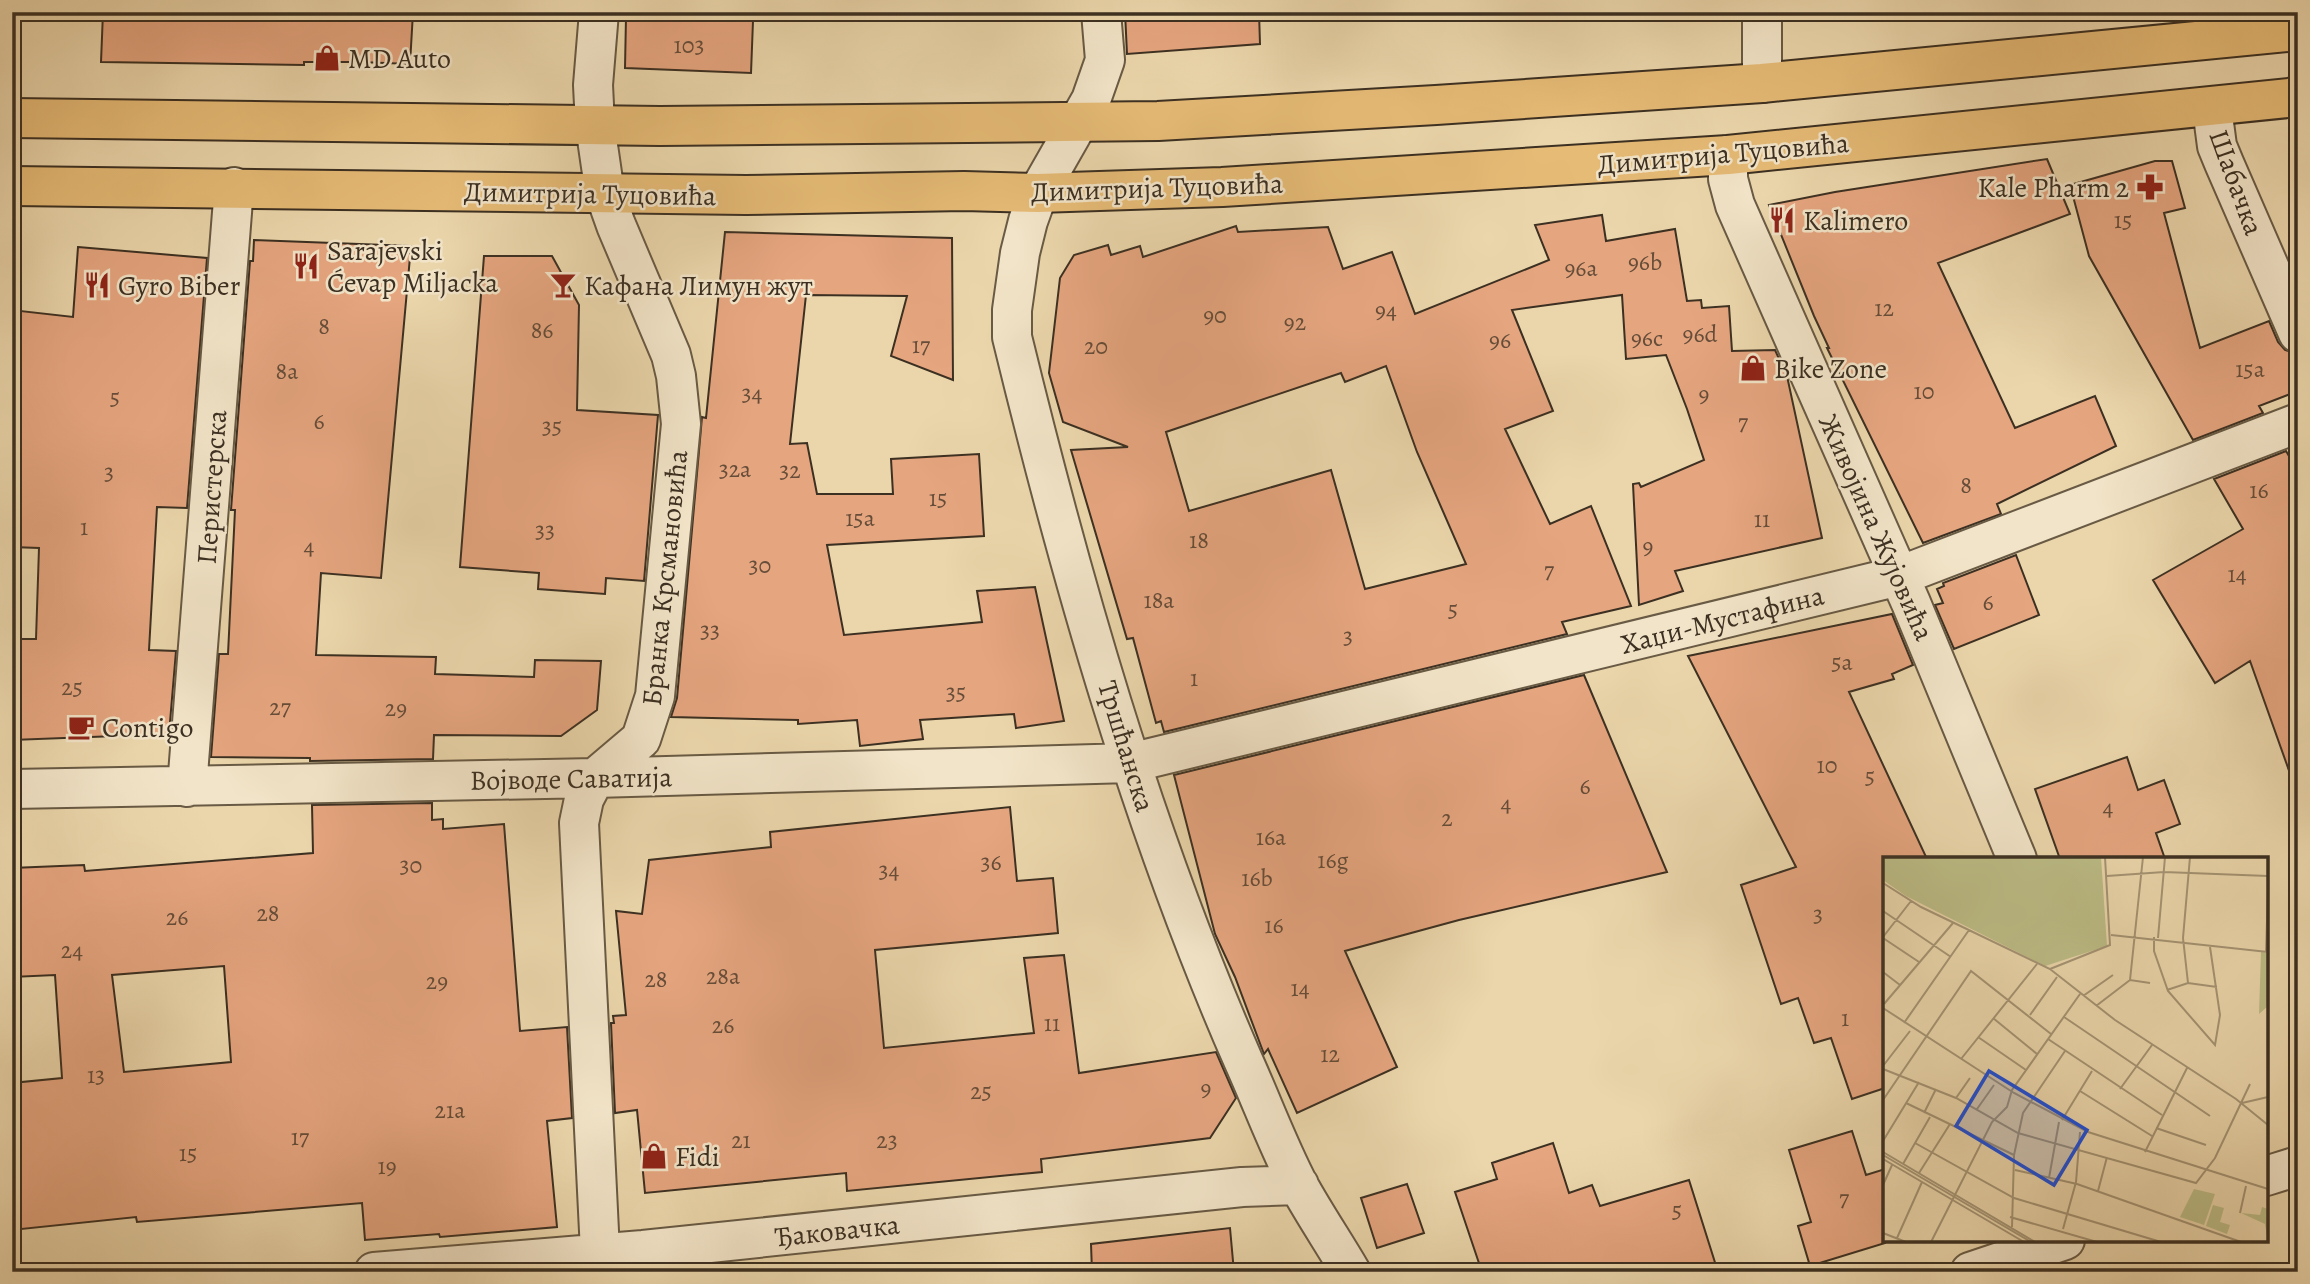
<svg xmlns="http://www.w3.org/2000/svg" width="2310" height="1284" font-family="Alegreya,serif">
  <style>
    .building { fill: #e5a57f; stroke: #3c3022; stroke-width: 2; fill-rule: evenodd }
    .lines { fill: none; stroke-linecap: round; stroke-linejoin: round }
    .minor-casing { stroke: #685a44; stroke-width: 42 }
    .major-casing { stroke: #3c3022; stroke-width: 42 }
    .minor { stroke: #f2e4c8; stroke-width: 38 }
    .major { stroke: #e6bb76; stroke-width: 38 }
    .labels { text-anchor: middle; stroke-width: 5; stroke-linejoin: round; paint-order: stroke }
    .number-label { font-size: 24px; fill: #664d39 }
    .poi-label { font-size: 28px; fill: #3c3022; stroke: #f2e4c8; text-anchor: start }
    .street-label { font-size: 28px; fill: #3c3022; stroke: #f2e4c8 }
    .inset-road { fill: none; stroke: #a59474; stroke-width: 2 }
    .view { fill: #1d4ed8; fill-opacity: 0.15; stroke: #1d4ed8; stroke-width: 3.5 }
    .inset-edge { fill: none; stroke: #3c3022; stroke-width: 3.5 }
  </style>
  <rect width="100%" height="100%" fill="#ebd6ab"/>
  <filter id="stains"><feTurbulence type="fractalNoise" baseFrequency=".00286" numOctaves="4"/><feColorMatrix values="0 0 0 0 .2 0 0 0 0 .09 0 0 0 0 .02 0 0 0 .5 -.17"/></filter>
  <radialGradient id="worn" r=".72"><stop offset=".6" stop-color="#630" stop-opacity="0"/><stop offset="1" stop-color="#630" stop-opacity=".3"/></radialGradient>
  <path class="building" d="M 103,12 L 413,12 L 410,64 L 360,62 L 304,62 L 304,65 L 101,62 Z
    M 1125,12 L 1259,12 L 1260,44 L 1127,54 Z
    M 626,17 L 753,21 L 751,73 L 625,68 Z
    M 2047,159 L 2070,214 L 1938,263 L 2015,428 L 2095,396 L 2116,446 L 1997,504 L 2001,514 L 1923,543 L 1827,348 L 1829,348 L 1814,316 L 1769,205 L 1835,192 Z
    M 2155,161 L 2172,161 L 2185,208 L 2164,213 L 2200,348 L 2269,321 L 2278,342 L 2285,350 L 2298,354 L 2298,391 L 2259,406 L 2263,413 L 2193,440 L 2089,256 L 2070,185 Z
    M 1602,215 L 1606,241 L 1675,229 L 1687,301 L 1701,300 L 1702,308 L 1729,306 L 1732,351 L 1775,350 L 1787,376 L 1822,538 L 1675,571 L 1683,591 L 1639,605 L 1633,484 L 1639,483 L 1641,487 L 1704,460 L 1687,409 L 1666,355 L 1626,359 L 1622,295 L 1512,310 L 1553,411 L 1505,429 L 1550,524 L 1591,506 L 1631,606 L 1562,622 L 1567,634 L 1164,732 L 1161,721 L 1156,723 L 1133,638 L 1127,639 L 1071,450 L 1128,447 L 1063,422 L 1049,373 L 1060,278 L 1074,255 L 1108,245 L 1111,255 L 1140,246 L 1143,257 L 1236,226 L 1238,232 L 1328,227 L 1343,269 L 1392,252 L 1415,314 L 1549,260 L 1535,225 ZM 1386,366 L 1417,452 L 1466,564 L 1365,589 L 1331,470 L 1189,511 L 1166,432 L 1341,373 L 1345,382 Z
    M 725,232 L 952,238 L 953,380 L 891,356 L 907,296 L 806,295 L 790,444 L 807,443 L 817,494 L 893,494 L 891,459 L 979,454 L 984,536 L 827,545 L 844,635 L 982,622 L 977,591 L 1035,587 L 1064,721 L 1016,728 L 1014,714 L 920,720 L 923,739 L 860,746 L 857,720 L 798,724 L 798,720 L 671,717 L 677,698 L 702,417 L 706,418 Z
    M 254,240 L 411,246 L 381,578 L 321,573 L 316,655 L 436,657 L 435,674 L 534,677 L 535,660 L 601,661 L 597,710 L 561,736 L 434,735 L 433,759 L 310,761 L 310,758 L 211,757 L 219,654 L 228,654 L 235,510 L 231,510 L 250,261 L 253,261 Z
    M 78,247 L 207,258 L 187,508 L 157,507 L 149,650 L 176,651 L 169,734 L 12,740 L 12,639 L 36,639 L 39,548 L 12,547 L 12,310 L 73,317 Z
    M 484,256 L 552,256 L 579,305 L 577,410 L 658,415 L 644,581 L 606,578 L 605,594 L 538,589 L 539,573 L 460,567 Z
    M 2286,451 L 2298,471 L 2298,779 L 2292,779 L 2250,661 L 2215,683 L 2153,580 L 2243,529 L 2214,479 Z
    M 2016,555 L 2039,615 L 1954,649 L 1935,605 L 1943,603 L 1937,589 L 1944,586 L 1943,583 Z
    M 1892,614 L 1913,665 L 1892,674 L 1894,679 L 1849,692 L 1927,859 L 1885,859 L 1885,1088 L 1852,1099 L 1831,1038 L 1814,1043 L 1798,998 L 1781,1004 L 1741,885 L 1796,867 L 1688,656 Z
    M 1584,675 L 1667,872 L 1459,920 L 1345,951 L 1397,1067 L 1297,1113 L 1268,1049 L 1264,1054 L 1235,977 L 1215,934 L 1174,775 Z
    M 2127,757 L 2138,790 L 2164,780 L 2180,824 L 2156,833 L 2165,859 L 2060,859 L 2035,789 Z
    M 432,803 L 432,820 L 443,819 L 443,829 L 504,824 L 520,1031 L 567,1027 L 572,1118 L 547,1121 L 557,1227 L 440,1237 L 439,1234 L 365,1240 L 362,1203 L 137,1222 L 136,1217 L 12,1230 L 12,1083 L 62,1078 L 55,975 L 12,977 L 12,868 L 84,865 L 85,871 L 313,853 L 312,805 ZM 224,966 L 231,1062 L 124,1072 L 112,975 Z
    M 1010,807 L 1017,881 L 1053,878 L 1058,933 L 875,950 L 884,1048 L 1034,1033 L 1024,958 L 1064,955 L 1079,1073 L 1216,1052 L 1236,1098 L 1210,1138 L 1041,1159 L 1042,1172 L 847,1191 L 846,1173 L 645,1193 L 637,1110 L 615,1113 L 611,1023 L 614,1023 L 613,1016 L 626,1015 L 616,911 L 642,914 L 649,860 L 771,847 L 770,832 Z
    M 1852,1131 L 1866,1175 L 1885,1169 L 1885,1243 L 1810,1266 L 1798,1226 L 1811,1222 L 1789,1150 Z
    M 1553,1143 L 1569,1193 L 1592,1185 L 1600,1206 L 1689,1180 L 1718,1272 L 1482,1272 L 1455,1192 L 1497,1179 L 1492,1163 Z
    M 1407,1184 L 1424,1233 L 1377,1248 L 1361,1198 Z
    M 1230,1228 L 1234,1272 L 1092,1272 L 1091,1244 Z"/>
  <g class="lines">
    <g class="minor-casing">
      <path id="minor" d="M 599,12 L 593,85 L 595,125 L 605,194 L 616,225 L 671,355 L 676,376 L 681,424 L 655,696 L 641,739 L 595,778 L 584,799 L 579,823 L 601,1272
        M 1101,12 L 1105,60 L 1091,100 L 1038,193 L 1028,221 L 1020,253 L 1012,310 L 1012,337 C 1072,583 1142,829 1243,1060 C 1262,1102 1278,1146 1299,1186 C 1315,1215 1334,1243 1351,1272
        M 1762,12 L 1762,83
        M 2212,108 L 2217,146 L 2224,163 L 2298,333
        M 1728,155 L 1728,179 L 1735,205 L 1911,603 L 2017,859
        M 187,787 L 234,187
        M 12,789 L 595,778 L 1130,763 L 1899,576 L 2298,423
        M 2266,1176 L 2298,1166
        M 374,1272 L 643,1250 L 1242,1187 L 1299,1185
        M 1970,1272 L 2065,1240"/>
    </g>
    <g class="major-casing">
      <path id="major" d="M 12,118 L 660,126 L 1158,121 L 1436,105 L 1762,83 L 2298,31
        M 12,186 L 746,195 L 964,191 L 1038,193 L 1222,187 L 1728,155 L 2298,97"/>
    </g>
    <use href="#minor" class="minor"/>
    <use href="#major" class="major"/>
  </g>
  <defs>
    <g id="shop-bare" transform="scale(2.1)"><path d="M-5-2.5h2.3a2.7 3.5 0 0 1 5.4 0H5L5.5 6h-11ZM-1.5-2.5h3a1.5 2.3 0 0 0-3 0Z" fill="#8f2418" stroke="#f2e4c8" stroke-width="2.5" paint-order="stroke"/></g>
    <g id="pharmacy-bare" transform="scale(2.1)"><path d="M-2-6h4v4h4v4h-4v4h-4v-4h-4v-4h4Z" fill="#8f2418" stroke="#f2e4c8" stroke-width="2.5" paint-order="stroke"/></g>
    <g id="restaurant-bare" transform="scale(2.1)"><path d="M-5-6h1v4h1v-4h1v4h1v-4h1v5L-1.5 .5V6h-2V.5L-5-1ZM5-6V6H3V1.5H1.5Q1.5-4 5-6Z" fill="#8f2418" stroke="#f2e4c8" stroke-width="2.5" paint-order="stroke"/></g>
    <g id="bar-bare" transform="scale(2.1)"><path d="M-6-5H6L.8 .8V4.5H3.5V6h-7V4.5H-.8V.8Z" fill="#8f2418" stroke="#f2e4c8" stroke-width="2.5" paint-order="stroke"/></g>
    <g id="cafe-bare" transform="scale(2.1)"><path d="M-5.5-4.5H6V0H3Q3 3.5 0 3.5H-2.5Q-5.5 3.5-5.5 0ZM3-3.2v2h1.7v-2ZM-6 4.5H4V6H-6Z" fill="#8f2418" stroke="#f2e4c8" stroke-width="2.5" paint-order="stroke"/></g>
  </defs>
  <g fill-rule="evenodd">
    <use href="#shop-bare" x="327" y="58"/>
    <use href="#pharmacy-bare" x="2150" y="187"/>
    <use href="#restaurant-bare" x="1782" y="220"/>
    <use href="#restaurant-bare" x="306" y="266"/>
    <use href="#restaurant-bare" x="97" y="285"/>
    <use href="#bar-bare" x="563" y="285"/>
    <use href="#shop-bare" x="1753" y="368"/>
    <use href="#cafe-bare" x="81" y="727"/>
    <use href="#shop-bare" x="654" y="1156"/>
  </g>
  <g class="labels">
    <g class="number-label">
      <text x="689" y="53">103</text>
      <text x="2123" y="228">15</text>
      <text x="1645" y="270">96b</text>
      <text x="1581" y="276">96a</text>
      <text x="1884" y="316">12</text>
      <text x="1386" y="318">94</text>
      <text x="1215" y="323">90</text>
      <text x="1295" y="330">92</text>
      <text x="324" y="334">8</text>
      <text x="542" y="338">86</text>
      <text x="1700" y="342">96d</text>
      <text x="1647" y="346">96c</text>
      <text x="1500" y="348">96</text>
      <text x="921" y="353">17</text>
      <text x="1096" y="354">20</text>
      <text x="2250" y="377">15a</text>
      <text x="287" y="379">8a</text>
      <text x="1924" y="399">10</text>
      <text x="752" y="401">34</text>
      <text x="1704" y="402">9</text>
      <text x="115" y="405">5</text>
      <text x="319" y="429">6</text>
      <text x="1743" y="430">7</text>
      <text x="552" y="434">35</text>
      <text x="735" y="477">32a</text>
      <text x="790" y="478">32</text>
      <text x="109" y="480">3</text>
      <text x="1966" y="493">8</text>
      <text x="2259" y="498">16</text>
      <text x="938" y="506">15</text>
      <text x="860" y="526">15a</text>
      <text x="1762" y="527">11</text>
      <text x="84" y="535">1</text>
      <text x="545" y="538">33</text>
      <text x="1199" y="548">18</text>
      <text x="309" y="554">4</text>
      <text x="1648" y="554">9</text>
      <text x="760" y="573">30</text>
      <text x="1549" y="578">7</text>
      <text x="2237" y="582">14</text>
      <text x="1159" y="608">18a</text>
      <text x="1988" y="610">6</text>
      <text x="1453" y="617">5</text>
      <text x="710" y="638">33</text>
      <text x="1348" y="644">3</text>
      <text x="1842" y="670">5a</text>
      <text x="1194" y="686">1</text>
      <text x="72" y="695">25</text>
      <text x="956" y="700">35</text>
      <text x="280" y="715">27</text>
      <text x="396" y="716">29</text>
      <text x="1827" y="773">10</text>
      <text x="1870" y="784">5</text>
      <text x="1585" y="794">6</text>
      <text x="1506" y="811">4</text>
      <text x="2108" y="815">4</text>
      <text x="1447" y="826">2</text>
      <text x="1271" y="845">16a</text>
      <text x="1333" y="868">16g</text>
      <text x="991" y="870">36</text>
      <text x="411" y="873">30</text>
      <text x="889" y="878">34</text>
      <text x="1257" y="886">16b</text>
      <text x="268" y="921">28</text>
      <text x="1818" y="922">3</text>
      <text x="177" y="925">26</text>
      <text x="1274" y="933">16</text>
      <text x="72" y="958">24</text>
      <text x="723" y="984">28a</text>
      <text x="656" y="987">28</text>
      <text x="437" y="989">29</text>
      <text x="1300" y="996">14</text>
      <text x="1845" y="1026">1</text>
      <text x="1052" y="1031">11</text>
      <text x="723" y="1033">26</text>
      <text x="1330" y="1062">12</text>
      <text x="96" y="1083">13</text>
      <text x="1206" y="1096">9</text>
      <text x="981" y="1099">25</text>
      <text x="450" y="1118">21a</text>
      <text x="300" y="1145">17</text>
      <text x="741" y="1148">21</text>
      <text x="887" y="1148">23</text>
      <text x="188" y="1161">15</text>
      <text x="387" y="1174">19</text>
      <text x="1844" y="1206">7</text>
      <text x="1677" y="1218">5</text>
    </g>
    <g class="poi-label">
      <text x="348" y="68">MD Auto</text>
      <text x="2129" y="197" text-anchor="end">Kale Pharm 2</text>
      <text x="1803" y="230">Kalimero</text>
      <text x="327" y="260">Sarajevski<tspan x="327" dy="32">Ćevap Miljacka</tspan></text>
      <text x="118" y="295">Gyro Biber</text>
      <text x="584" y="295">Кафана Лимун жут</text>
      <text x="1774" y="378">Bike Zone</text>
      <text x="102" y="737">Contigo</text>
      <text x="675" y="1166">Fidi</text>
    </g>
    <g class="street-label">
      <text transform="translate(1723 153) rotate(-5)" y="10">Димитрија Туцовића</text>
      <text transform="translate(2237 182) rotate(70)" y="10">Шабачка</text>
      <text transform="translate(1157 187) rotate(-2)" y="10">Димитрија Туцовића</text>
      <text transform="translate(590 193) rotate(1)" y="10">Димитрија Туцовића</text>
      <text transform="translate(211 487) rotate(-86)" y="10">Перистерска</text>
      <text transform="translate(1877 527) rotate(66)" y="10">Живојина Жујовића</text>
      <text transform="translate(664 578) rotate(-84)" y="10">Бранка Крсмановића</text>
      <text transform="translate(1722 619) rotate(-14)" y="10">Хаџи-Мустафина</text>
      <text transform="translate(1127 746) rotate(73)" y="10">Тршћанска</text>
      <text transform="translate(571 778) rotate(-1)" y="10">Војводе Саватија</text>
      <text transform="translate(837 1230) rotate(-6)" y="10">Ђаковачка</text>
    </g>
  </g>
  <g transform="translate(1883 857)">
    <rect width="385" height="385" fill="#ebd6ab"/>
    <path d="M 0,0 L 218,0 L 224,89 L 162,109 L 23,39 L 0,23 ZM 378,95 L 385,96 L 385,149 L 376,157 ZM 311,332 L 332,337 L 321,368 L 297,360 ZM 330,348 L 341,351 L 337,365 L 347,368 L 344,377 L 323,369 ZM 379,350 L 385,352 L 385,385 L 382,367 L 358,356 L 377,358 Z" fill="#bcbc86"/>
    <path class="inset-road" d="M 224,19 L 281,15 L 385,19M 0,26 L 38,50 L 167,112 L 232,163 L 353,242 L 385,268M 0,54 L 68,100M 228,78 L 385,95M 0,80 L 28,44M 271,80 L 271,94 L 285,134 L 332,188 L 337,158 L 327,90M 0,81 L 36,105M 275,81 L 282,0M 383,95 L 385,33M 167,112 L 227,88 L 222,0M 0,115 L 17,128M 247,123 L 260,0M 305,126 L 300,81 L 307,0M 284,133 L 305,126 L 334,130M 200,139 L 230,118M 1,147 L 70,66M 213,149 L 247,123 L 267,126M 0,151 L 131,236 L 205,275 L 385,332M 147,158 L 174,120M 181,160 L 327,259M 110,161 L 154,197M 21,166 L 86,73M 95,180 L 143,213M 165,182 L 279,258M 78,202 L 154,107M 0,209 L 27,174M 0,212 L 73,241 L 135,276 L 313,326 L 332,301 L 367,227M 237,232 L 269,188M 197,234 L 269,279M 73,241 L 87,221M 0,243 L 88,114 L 168,177M 23,246 L 131,298M 359,246 L 385,240M 94,252 L 111,228M 41,256 L 53,232M 179,263 L 209,214M 273,271 L 323,288M 0,284 L 36,225M 32,286 L 131,341 L 278,385M 0,295 L 152,385M 262,295 L 304,211M 0,298 L 148,385M 0,302 L 141,385M 20,307 L 47,260M 132,313 L 194,327 L 358,385M 36,316 L 67,267M 166,321 L 176,265M 0,328 L 9,308M 215,334 L 224,300M 357,356 L 363,329M 127,360 L 214,385M 129,370 L 131,298 L 140,256 L 182,194M 180,372 L 193,325 L 197,275M 0,376 L 23,385M 14,381 L 39,325M 48,385 L 109,265 L 124,250 L 129,233 L 197,137"/>
    <path class="view" d="M 106,214 L 204,273 L 171,328 L 73,269 Z"/>
    <rect width="385" height="385" class="inset-edge"/>
  </g>
  <rect width="2310" height="1284" fill="none" stroke="#ebd6ab" stroke-width="42"/>
  <rect x="14" y="14" width="2282" height="1256" fill="none" stroke="#3c3022" stroke-width="3.5"/>
  <rect x="21" y="21" width="2268" height="1242" fill="none" stroke="#3c3022" stroke-width="2"/>
  <rect width="100%" height="100%" filter="url(#stains)"/>
  <rect width="100%" height="100%" fill="url(#worn)"/>
</svg>
